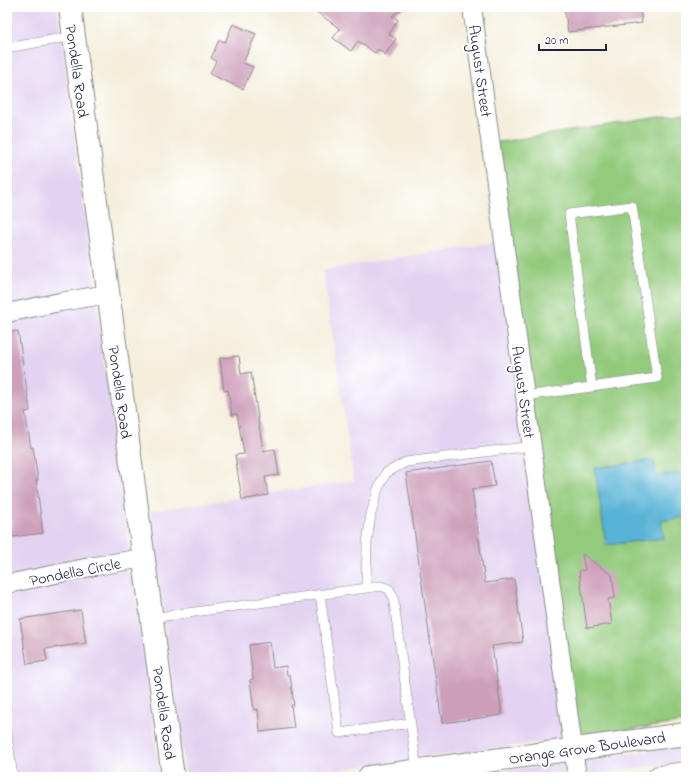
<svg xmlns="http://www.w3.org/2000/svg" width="693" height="784" font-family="'Indie Flower',sans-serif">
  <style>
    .built { fill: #e3d3f2 }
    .green { fill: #93ca7c; stroke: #5a765c }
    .water { fill: #59b3d6; stroke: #3e6a88 }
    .building { fill: #cd9fb9 }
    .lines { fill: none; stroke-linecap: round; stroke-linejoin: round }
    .lane-casing { stroke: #8b888b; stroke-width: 10 }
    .street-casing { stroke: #8b888b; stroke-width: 20 }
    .secondary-casing { stroke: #8b888b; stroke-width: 24 }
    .lane { stroke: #fff; stroke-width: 9 }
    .street { stroke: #fff; stroke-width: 18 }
    .secondary { stroke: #fff; stroke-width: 22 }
    .labels { text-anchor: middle; stroke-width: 4; stroke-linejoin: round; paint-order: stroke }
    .street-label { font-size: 16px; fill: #22223b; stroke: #fff }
  </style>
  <rect width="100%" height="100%" fill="#fff"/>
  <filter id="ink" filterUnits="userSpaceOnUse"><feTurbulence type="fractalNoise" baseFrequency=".025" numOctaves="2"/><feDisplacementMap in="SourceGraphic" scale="8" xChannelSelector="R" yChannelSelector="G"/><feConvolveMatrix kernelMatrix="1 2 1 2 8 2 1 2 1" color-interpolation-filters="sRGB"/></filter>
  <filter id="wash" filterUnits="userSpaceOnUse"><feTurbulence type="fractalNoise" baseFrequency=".012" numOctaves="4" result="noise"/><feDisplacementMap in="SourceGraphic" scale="16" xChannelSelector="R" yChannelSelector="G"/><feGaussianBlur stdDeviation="0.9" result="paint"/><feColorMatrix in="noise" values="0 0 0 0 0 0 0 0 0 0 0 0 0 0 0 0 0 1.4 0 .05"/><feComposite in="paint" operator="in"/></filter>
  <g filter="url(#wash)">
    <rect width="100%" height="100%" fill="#f4eedb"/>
    <path class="built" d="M 7,7 L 57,7 L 160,777 L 7,777 Z
      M 502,241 L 578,737 L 282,777 L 186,777 L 150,511 L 354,481 L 323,270 Z
      M 686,746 L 686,762 L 575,777 L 456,777 Z"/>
    <path class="green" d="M 685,113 L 686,122 L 686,722 L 578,737 L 487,144 Z"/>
    <path class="water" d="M 654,460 L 656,476 L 683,472 L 686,492 L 686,517 L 661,521 L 664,538 L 606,545 L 595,468 Z"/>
    <g id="blocks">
      <path class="building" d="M 310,7 L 405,7 L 392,16 L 398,20 L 389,34 L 396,39 L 385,55 L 378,49 L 375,53 L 358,41 L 351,51 L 333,38 L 340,29 Z
        M 564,7 L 640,7 L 642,23 L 568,32 Z
        M 233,24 L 256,34 L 243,63 L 253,67 L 243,89 L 210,74 L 216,61 L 211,58 L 219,40 L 225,42 Z
        M 18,331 L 30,411 L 25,412 L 31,448 L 33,447 L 38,480 L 36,480 L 43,533 L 13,537 L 7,494 L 7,332 Z
        M 239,356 L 241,374 L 251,372 L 263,451 L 275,449 L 279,475 L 265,477 L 268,495 L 242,500 L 235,455 L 244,454 L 237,414 L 232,415 L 228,390 L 224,391 L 220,358 Z
        M 491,461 L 495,486 L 472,489 L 485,583 L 514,579 L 523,642 L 492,646 L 502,715 L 442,723 L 406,473 Z
        M 582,554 L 612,575 L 615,598 L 608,599 L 612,624 L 587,628 L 579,571 L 585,570 Z
        M 81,610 L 86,643 L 45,649 L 47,661 L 27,664 L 20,619 Z
        M 270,642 L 273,668 L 286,666 L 287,675 L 290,675 L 294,705 L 291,705 L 294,728 L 260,732 L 258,709 L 254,710 L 250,680 L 253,679 L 249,645 Z"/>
    </g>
  </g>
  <g filter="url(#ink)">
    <use href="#blocks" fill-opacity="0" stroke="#8b888b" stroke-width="1"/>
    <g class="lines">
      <g class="lane-casing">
        <path id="lane" d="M 7,48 L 74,36
          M 525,396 L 657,378 L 632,206 L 569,214 L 592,387
          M 366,588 L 367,543 L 371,514 L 378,489 L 386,473 L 406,462 L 532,446
          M 320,594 L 339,733 L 411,723
          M 151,618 L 381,586 L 389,589 L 393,596 L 417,770
          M 7,734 L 13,777"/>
      </g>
      <g class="street-casing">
        <path id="street" d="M 472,7 L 577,777
          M 7,313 L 60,302 L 108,294
          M 7,584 L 95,566 L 143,558"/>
      </g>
      <g class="secondary-casing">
        <path id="secondary" d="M 70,7 L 173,777
          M 369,777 L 686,734
          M 659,777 L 686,773"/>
      </g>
      <use href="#lane" class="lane"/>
      <use href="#street" class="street"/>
      <use href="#secondary" class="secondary"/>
    </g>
  </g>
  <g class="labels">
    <g class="street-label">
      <text transform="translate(78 71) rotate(82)" y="6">Pondella Road</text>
      <text transform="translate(481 71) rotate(82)" y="6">August Street</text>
      <text transform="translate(121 392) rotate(82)" y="6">Pondella Road</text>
      <text transform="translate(524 392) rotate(82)" y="6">August Street</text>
      <text transform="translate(75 571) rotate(-11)" y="6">Pondella Circle</text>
      <text transform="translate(165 713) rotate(82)" y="6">Pondella Road</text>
      <text transform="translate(587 747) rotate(-8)" y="6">Orange Grove Boulevard</text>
    </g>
  </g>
  <rect width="693" height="784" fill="none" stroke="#fff" stroke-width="24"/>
  <path d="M539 44v6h67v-6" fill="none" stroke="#22223b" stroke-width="2"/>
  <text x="545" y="44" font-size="12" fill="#22223b" stroke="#ffffff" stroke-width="3" paint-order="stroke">20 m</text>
</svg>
